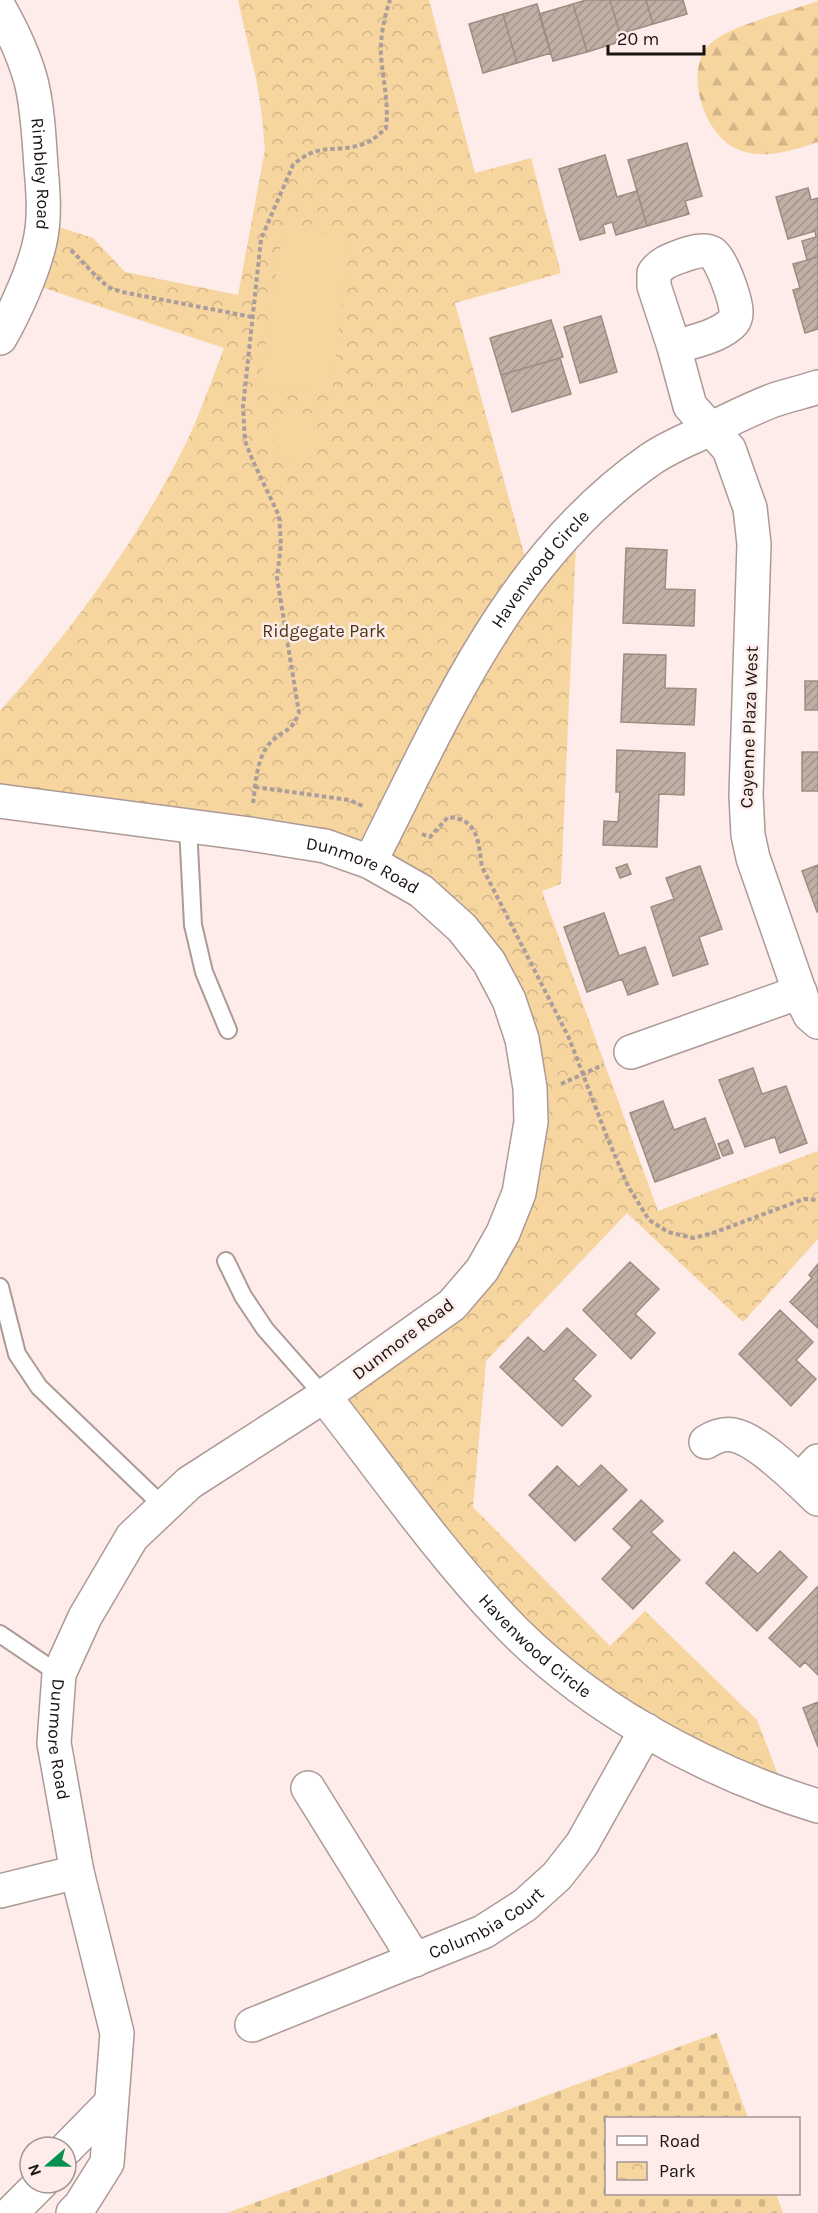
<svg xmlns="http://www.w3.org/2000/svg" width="818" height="2213" font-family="Karla,sans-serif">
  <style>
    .forest { fill: url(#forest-firs) }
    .cemetery { fill: url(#cemetery-stones) }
    .park { fill: url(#park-crowns) }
    .garden { fill: #f6d59f }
    .building { fill: url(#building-hatch); stroke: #9c8d83; stroke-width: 1.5 }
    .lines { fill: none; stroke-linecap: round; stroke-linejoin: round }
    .lane-casing { stroke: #ad9a97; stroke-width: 20 }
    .street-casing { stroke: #ad9a97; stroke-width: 36 }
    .path { stroke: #ab9d9b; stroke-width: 4; stroke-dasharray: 4.5 3; stroke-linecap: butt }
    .lane { stroke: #fff; stroke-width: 16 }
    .street { stroke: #fff; stroke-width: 33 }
    .labels { text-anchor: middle; stroke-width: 5; stroke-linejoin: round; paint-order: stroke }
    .street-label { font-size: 18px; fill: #1a1311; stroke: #fdece9 }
    .park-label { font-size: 18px; fill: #493511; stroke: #fdece9 }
  </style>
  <defs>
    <pattern id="forest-firs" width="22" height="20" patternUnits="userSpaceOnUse" patternTransform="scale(1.5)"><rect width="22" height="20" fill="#f6d59f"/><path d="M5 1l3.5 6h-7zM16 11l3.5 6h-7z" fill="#d2b688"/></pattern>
    <pattern id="cemetery-stones" width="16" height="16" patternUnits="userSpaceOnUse" patternTransform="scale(1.5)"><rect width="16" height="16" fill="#f6d59f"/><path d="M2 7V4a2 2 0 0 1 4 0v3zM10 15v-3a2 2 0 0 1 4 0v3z" fill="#d2b688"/></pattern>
    <pattern id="park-crowns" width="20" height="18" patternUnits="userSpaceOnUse" patternTransform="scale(1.5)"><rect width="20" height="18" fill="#f6d59f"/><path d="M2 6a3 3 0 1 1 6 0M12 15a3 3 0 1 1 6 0" fill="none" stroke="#d2b688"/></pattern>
    <pattern id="building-hatch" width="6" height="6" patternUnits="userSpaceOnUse" patternTransform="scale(1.5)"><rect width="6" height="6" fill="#bfafa5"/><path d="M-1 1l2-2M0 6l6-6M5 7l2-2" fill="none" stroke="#a4968d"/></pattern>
  </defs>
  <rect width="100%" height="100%" fill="#fdece9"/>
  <path class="forest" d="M 818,1 L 818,142 C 793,150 763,161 737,149 C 704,135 682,69 711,43 C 731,25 790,11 818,1 Z"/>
  <path class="cemetery" d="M 717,2033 L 748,2118 L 606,2118 L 606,2194 L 776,2194 L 783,2213 L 227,2213 Z"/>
  <path class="park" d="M 238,0 L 429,0 L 475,173 L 531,158 L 561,273 L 455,303 L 530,575 L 577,521 L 561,884 L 542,891 L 658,1211 L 818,1151 L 818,1239 L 743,1322 L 627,1213 L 486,1361 L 473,1507 L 610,1646 L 645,1611 L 757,1720 L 786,1796 L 596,1699 L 324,1396 L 482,1270 L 531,1122 L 489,962 L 370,862 L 0,801 L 0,711 C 72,630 139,539 187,441 C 201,411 212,379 224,348 L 26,282 L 42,222 L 93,238 L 125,272 L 238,295 L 265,150 L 262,116 L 257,83 Z"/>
  <path class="garden" d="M 283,227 L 349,238 L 332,394 L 260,385 Z
    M 315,413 L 315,456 L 274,458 L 272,414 Z"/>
  <path class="building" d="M 586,0 L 610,0 L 622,41 L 587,52 L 573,4 Z
    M 610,0 L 646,0 L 653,24 L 620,34 Z
    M 646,0 L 683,0 L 687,14 L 653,24 Z
    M 537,4 L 551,53 L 517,63 L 503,14 Z
    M 573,4 L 587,52 L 553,61 L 539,14 Z
    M 503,14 L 517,63 L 483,73 L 469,24 Z
    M 687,143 L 702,196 L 685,201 L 689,214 L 647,226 L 628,160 Z
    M 605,155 L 617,197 L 637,191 L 647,226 L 616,235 L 612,222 L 603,225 L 605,233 L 580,240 L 559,169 Z
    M 808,188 L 811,200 L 818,198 L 818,257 L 807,260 L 802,241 L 816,237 L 815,231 L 788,239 L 776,197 Z
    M 818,257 L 818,329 L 805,333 L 793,290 L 800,288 L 793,264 Z
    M 601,316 L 617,372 L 580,383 L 564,327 Z
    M 551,320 L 563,357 L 501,375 L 490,338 Z
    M 560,358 L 571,394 L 512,412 L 501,375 Z
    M 626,548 L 667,550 L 665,589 L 695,590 L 694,626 L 623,623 Z
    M 624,654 L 666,655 L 665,688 L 696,689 L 694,725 L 621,722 Z
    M 805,681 L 818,681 L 818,710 L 805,710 Z
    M 617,750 L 685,753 L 684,795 L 659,794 L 657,847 L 603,845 L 604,821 L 618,822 L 620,792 L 616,792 Z
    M 802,752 L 818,752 L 818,791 L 802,791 Z
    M 627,864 L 631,874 L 620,878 L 616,868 Z
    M 818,865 L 818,911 L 817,912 L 802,871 Z
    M 700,866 L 722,929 L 699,937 L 708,964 L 673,976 L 651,907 L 674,899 L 666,878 Z
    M 604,913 L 619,956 L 645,947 L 658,984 L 628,995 L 622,979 L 587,992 L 564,927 Z
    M 753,1068 L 762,1094 L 786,1086 L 807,1143 L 780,1153 L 775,1137 L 745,1147 L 719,1080 Z
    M 663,1101 L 674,1130 L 705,1118 L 720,1158 L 655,1182 L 630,1113 Z
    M 728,1140 L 733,1153 L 723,1156 L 718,1144 Z
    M 630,1262 L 659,1289 L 635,1314 L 655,1333 L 631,1359 L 583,1310 Z
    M 818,1264 L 818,1328 L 790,1302 L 812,1278 L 809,1275 Z
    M 780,1310 L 813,1342 L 796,1360 L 816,1379 L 791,1406 L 739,1354 Z
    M 567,1328 L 596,1355 L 573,1379 L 591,1396 L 562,1426 L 500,1367 L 528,1337 L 544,1352 Z
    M 601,1465 L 627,1490 L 575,1541 L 529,1495 L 557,1466 L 579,1487 Z
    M 641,1500 L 663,1521 L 651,1532 L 680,1560 L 633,1609 L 602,1579 L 632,1547 L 613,1529 Z
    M 780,1551 L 807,1577 L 757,1631 L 706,1583 L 734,1552 L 758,1574 Z
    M 817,1587 L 818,1589 L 818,1675 L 805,1662 L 800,1667 L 769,1638 Z
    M 818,1702 L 818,1747 L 803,1708 Z"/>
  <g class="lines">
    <g class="lane-casing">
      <path id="lane" d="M 188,827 L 193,925 L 204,972 L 228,1030
        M 226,1261 L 243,1296 L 265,1329 L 324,1396
        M 0,1287 L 17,1354 L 39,1387 L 164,1507
        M 0,1634 L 59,1674"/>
    </g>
    <g class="street-casing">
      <g id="street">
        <path id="s1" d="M 0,9 C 13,32 24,55 31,81 C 38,109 39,139 41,167 C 43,190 45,214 41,236 C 36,266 15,312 0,338"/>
        <path d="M 674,347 C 692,342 716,337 730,325 C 734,322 736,317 736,312 C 736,301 722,259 712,253 C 703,248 690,253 681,256 C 670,260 661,263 654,273 L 654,286 L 674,347 L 690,406 L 729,449 L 750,508 L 754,544 L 746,795 L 748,835 L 753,858 L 802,999 L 810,1015 L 818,1022"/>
        <path id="s2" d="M 0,801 L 250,834 L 325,846 L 370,862 L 421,891 L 462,928 L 489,962 L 509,1000 L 522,1039 L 530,1088 L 531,1122 L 519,1193 L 503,1233 L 482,1270 L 452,1305 L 324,1396 L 189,1483 L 132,1537 L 85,1617 L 59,1674 L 54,1743 L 77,1872 L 117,2033 L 107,2163 L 80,2206 L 73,2213"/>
        <path id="s3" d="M 370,862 C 446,713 509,558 651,459 C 667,448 686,440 704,432 C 727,421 750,409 774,400 C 789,395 803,392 818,387"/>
        <path d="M 631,1052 L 800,992"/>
        <path id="s4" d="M 324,1396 C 382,1470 436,1548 501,1617 C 583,1705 703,1771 818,1806"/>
        <path d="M 706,1442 C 714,1437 723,1433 733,1435 C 758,1439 799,1481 818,1499"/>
        <path d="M 799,1481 L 818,1461"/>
        <path d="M 308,1788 L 415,1960"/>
        <path d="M 0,1891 L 77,1872"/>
        <path id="s5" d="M 252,2025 L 483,1932 L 525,1905 L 557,1876 L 582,1844 L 646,1730"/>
        <path d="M 66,2149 L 110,2104"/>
        <path d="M 11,2213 L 41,2183"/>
      </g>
    </g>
    <path class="path" d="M 71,250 L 97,277 L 108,287 L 122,292 L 252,317
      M 255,787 L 349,800 L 363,806
      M 253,803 C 256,783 256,755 273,740 C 287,728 290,733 299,713 L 277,578 L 281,544 L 279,516 L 253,461 L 245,441 L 243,407 L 261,239 L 293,165 C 319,141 336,154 363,144 C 373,141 379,134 386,128 C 389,103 383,81 381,56 C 380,38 384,18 390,0
      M 422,834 L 430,837 L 448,817 C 479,819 478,842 482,867 L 569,1038 L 607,1137 L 628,1186 L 649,1220 L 668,1232 L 693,1238 L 713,1233 L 804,1199 L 818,1200
      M 561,1084 L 603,1065"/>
    <use href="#lane" class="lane"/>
    <use href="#street" class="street"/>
  </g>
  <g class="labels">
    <g class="street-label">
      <text dy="6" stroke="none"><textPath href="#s1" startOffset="172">Rimbley Road</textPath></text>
      <text dy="6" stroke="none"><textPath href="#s3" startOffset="340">Havenwood Circle</textPath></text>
      <text transform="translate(749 727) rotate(-88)" y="6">Cayenne Plaza West</text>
      <text dy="6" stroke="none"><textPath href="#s2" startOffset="370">Dunmore Road</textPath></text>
      <text transform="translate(403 1339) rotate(-37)" y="6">Dunmore Road</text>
      <text dy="6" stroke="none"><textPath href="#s4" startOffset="328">Havenwood Circle</textPath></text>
      <text dy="6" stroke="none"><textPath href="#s2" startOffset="1522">Dunmore Road</textPath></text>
      <text dy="6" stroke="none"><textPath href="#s5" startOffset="256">Columbia Court</textPath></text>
    </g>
    <g class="park-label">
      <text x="324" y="637">Ridgegate Park</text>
    </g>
  </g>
  <rect x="605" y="2117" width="195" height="78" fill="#fdece9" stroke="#a29593" stroke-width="1.5"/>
  <rect x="617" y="2136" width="30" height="9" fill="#ffffff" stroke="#a29593" stroke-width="1.5"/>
  <text x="659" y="2147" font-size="18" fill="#1a1311">Road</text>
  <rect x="617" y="2162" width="30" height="18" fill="url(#park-crowns)" stroke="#a29593" stroke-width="1.5"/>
  <text x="659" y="2177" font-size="18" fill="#1a1311">Park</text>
  <g transform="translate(48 2165) rotate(250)"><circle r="28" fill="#fdece9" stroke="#a29593" stroke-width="1.5"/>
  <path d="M0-4.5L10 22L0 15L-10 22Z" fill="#069150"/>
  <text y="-9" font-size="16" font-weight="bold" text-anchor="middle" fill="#1a1311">N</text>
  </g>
  <path d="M608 45v9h96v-9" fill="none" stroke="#1a1311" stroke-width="3"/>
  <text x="617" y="45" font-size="18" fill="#1a1311" stroke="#fdece9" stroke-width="4.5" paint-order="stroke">20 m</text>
</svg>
